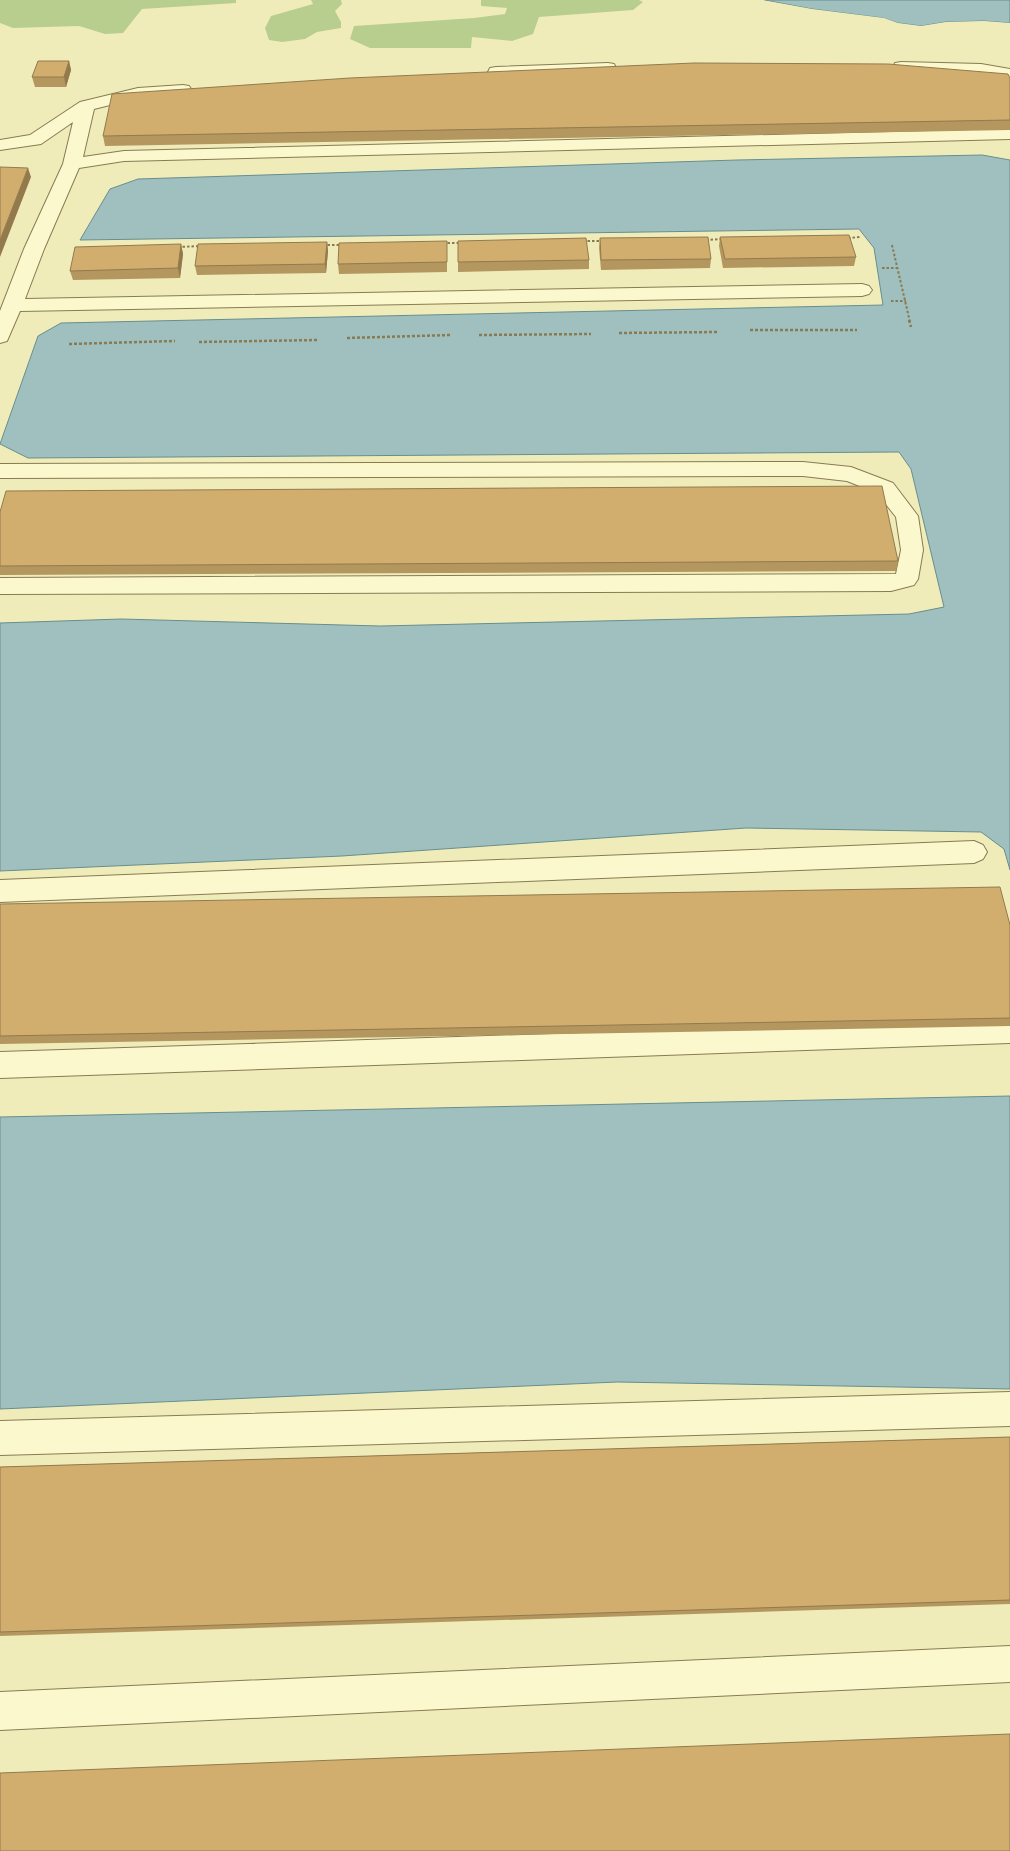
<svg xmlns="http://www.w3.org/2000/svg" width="1010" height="1851" font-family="'Playfair Display',serif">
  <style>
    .green { fill: #b8ce8e }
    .water { fill: #9fc0be; stroke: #678e8d }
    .pier { fill: #f0ecba }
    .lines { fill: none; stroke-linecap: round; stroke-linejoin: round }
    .minor-casing { stroke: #887b54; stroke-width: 2 }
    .path-far1 { stroke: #887b54; stroke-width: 2; stroke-dasharray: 2.5 2; stroke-linecap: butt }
    .path { stroke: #887b54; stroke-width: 2.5; stroke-dasharray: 3 2; stroke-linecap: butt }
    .minor { fill: #fbf8ce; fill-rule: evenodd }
    .wall { fill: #b4965f }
    .shaded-wall { fill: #927a4d }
    .building { fill: #d1ae6e; stroke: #927a4d }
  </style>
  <rect width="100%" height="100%" fill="#f0ecba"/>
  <path class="green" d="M 0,0 L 236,0 L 236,3 L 142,9 L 123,33 L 105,34 L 79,26 L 13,28 L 0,23 Z
    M 311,0 L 341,0 L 342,4 L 335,11 L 341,22 L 341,28 L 317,32 L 305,39 L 282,42 L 269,40 L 265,28 L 271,16 L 313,4 Z
    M 481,0 L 639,0 L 643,2 L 633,10 L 539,17 L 533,34 L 512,41 L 472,37 L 471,48 L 370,48 L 350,39 L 354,26 L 474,18 L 505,14 L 507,8 L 481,6 Z"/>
  <path class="water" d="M 764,0 L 1010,0 L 1010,23 L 984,21 L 946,22 L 921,26 L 898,23 L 883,18 L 812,9 Z
    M 982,155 L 1010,160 L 1010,870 L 1004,849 L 981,832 L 746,828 L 342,856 L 0,871 L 0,623 L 121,619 L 380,626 L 909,614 L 944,607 L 911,469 L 899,452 L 28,458 L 0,444 L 38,336 L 61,323 L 883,305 L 874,248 L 859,229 L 80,240 L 110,189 L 138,179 L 737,160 Z
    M 1010,1096 L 1010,1389 L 617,1382 L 0,1409 L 0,1117 Z"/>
  <path class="pier" d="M 762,0 L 812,9 L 884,18 L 898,23 L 921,26 L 946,22 L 984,21 L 1010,23 L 1010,25 L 984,23 L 946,24 L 921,29 L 897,25 L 883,20 L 811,12 L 764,2 Z"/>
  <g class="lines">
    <g class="minor-casing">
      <path id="minor" d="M 901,62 L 981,64 L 1010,69 L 1010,79 L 981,74 L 895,71 L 893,67 L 895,63 Z
        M 608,63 L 614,64 L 616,68 L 614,72 L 496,77 L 490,76 L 488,72 L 490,68 L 496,67 Z
        M 183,85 L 189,86 L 192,90 L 189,94 L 138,98 L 94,109 L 83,157 L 124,151 L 1010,129 L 1010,139 L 124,161 L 79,168 L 44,249 L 25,299 L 862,284 L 869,286 L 872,290 L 869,294 L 862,296 L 20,311 L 7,341 L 0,343 L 0,311 L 24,249 L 63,164 L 73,122 L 41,144 L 0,150 L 0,140 L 30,135 L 80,102 L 138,88 Z
        M 803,462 L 851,467 L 893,483 L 918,516 L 923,550 L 918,579 L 914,585 L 891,591 L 0,594 L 0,578 L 896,574 L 901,550 L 896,517 L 877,493 L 847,481 L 803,476 L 0,478 L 0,464 Z
        M 974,841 L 983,845 L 987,852 L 983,859 L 974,863 L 0,902 L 0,880 Z
        M 1010,1019 L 1010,1043 L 0,1078 L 0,1052 Z
        M 1010,1392 L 1010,1426 L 0,1455 L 0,1421 Z
        M 1010,1646 L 1010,1682 L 0,1730 L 0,1692 Z"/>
    </g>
    <path class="path-far1" d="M 848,238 L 860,237
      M 706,240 L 724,239
      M 583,241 L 602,241
      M 443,243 L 462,243
      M 323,245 L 342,245
      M 892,245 L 910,322
      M 178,247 L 202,246
      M 882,268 L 898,268
      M 891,301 L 906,301"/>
    <path class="path" d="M 909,320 L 911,327
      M 750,330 L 857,330
      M 619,333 L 719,332
      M 479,335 L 591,334
      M 347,338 L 450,335
      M 199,342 L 319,340
      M 69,344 L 175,341"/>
    <use href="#minor" class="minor"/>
  </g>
  <path class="wall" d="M 69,61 L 71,70 L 66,87 L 35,87 L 32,77 Z
    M 1010,78 L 1010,130 L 105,146 L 103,136 Z
    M 720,237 L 856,257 L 854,266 L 723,268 L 719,246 Z
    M 600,238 L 711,259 L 710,268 L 601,270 L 599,248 Z
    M 447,241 L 447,272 L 339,274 L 338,264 Z
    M 458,241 L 589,260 L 589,269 L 458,272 Z
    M 327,242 L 328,251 L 326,273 L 197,275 L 195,266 Z
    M 181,244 L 183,254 L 180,278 L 73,280 L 70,271 Z
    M 0,512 L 898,561 L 896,571 L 0,575 Z
    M 0,904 L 1010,925 L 1010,1026 L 0,1044 Z
    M 1010,1437 L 1010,1604 L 0,1636 L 0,1467 Z"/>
  <path class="shaded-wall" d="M 69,61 L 71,70 L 66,87 L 64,77 Z
    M 28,168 L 31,177 L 0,257 L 0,240 Z
    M 327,242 L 328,251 L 326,273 L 325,264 Z
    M 181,244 L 183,254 L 180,278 L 178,268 Z"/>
  <path class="building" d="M 38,61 L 69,61 L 64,77 L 32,77 Z
    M 694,63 L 888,64 L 1008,74 L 1010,78 L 1010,120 L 103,136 L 112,94 L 350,78 Z
    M 0,167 L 28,168 L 0,240 Z
    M 849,235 L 856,257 L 725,259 L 720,237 Z
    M 708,237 L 711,259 L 601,260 L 600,238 Z
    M 586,238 L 589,260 L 458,262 L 458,241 Z
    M 447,241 L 447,262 L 338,264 L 339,243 Z
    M 327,242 L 325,264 L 195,266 L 198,244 Z
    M 181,244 L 178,268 L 70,271 L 75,247 Z
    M 882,486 L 898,561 L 0,566 L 0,512 L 6,491 Z
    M 1000,887 L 1010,925 L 1010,1018 L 0,1036 L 0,904 Z
    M 1010,1437 L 1010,1600 L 0,1632 L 0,1467 Z
    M 1010,1734 L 1010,1851 L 0,1851 L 0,1773 Z"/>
</svg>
